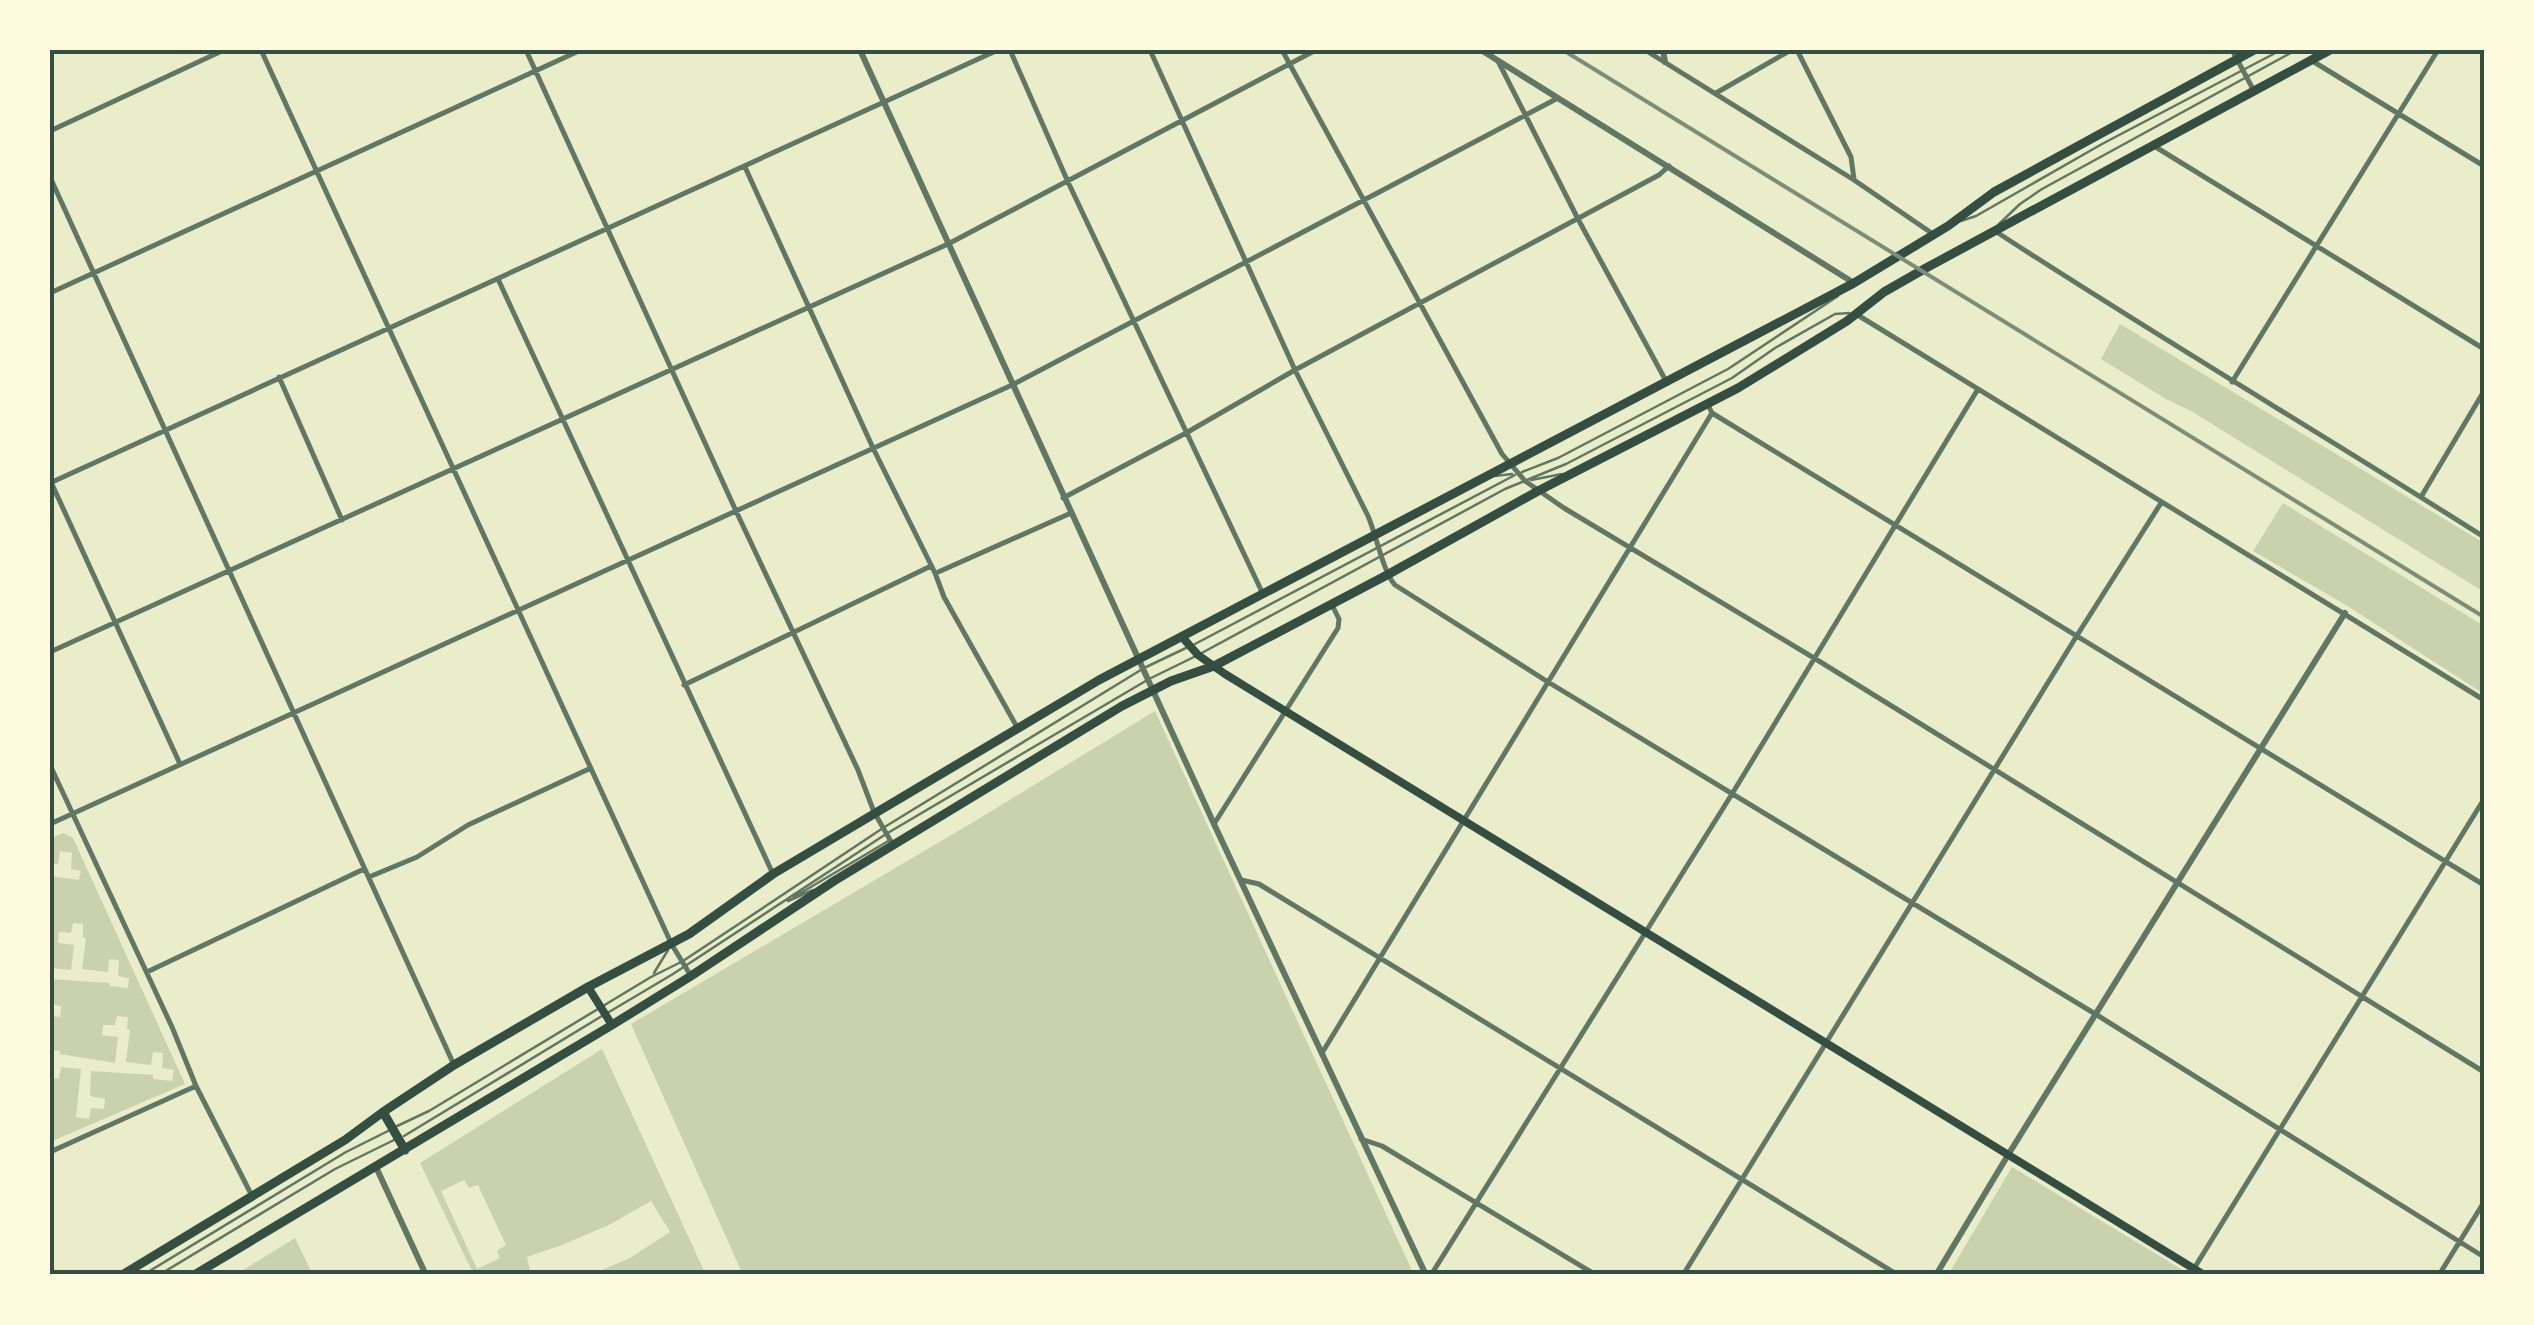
<svg xmlns="http://www.w3.org/2000/svg" width="2534" height="1325" font-family="Arial,sans-serif">
  <style>
    .green { fill: #cad2ad; fill-rule: evenodd }
    .lines { fill: none; stroke-linecap: round; stroke-linejoin: round }
    .service { stroke: #617663; stroke-width: 2.5 }
    .minor { stroke: #617663; stroke-width: 5 }
    .tertiary { stroke: #617663; stroke-width: 6 }
    .secondary { stroke: #344e41; stroke-width: 8 }
    .primary { stroke: #344e41; stroke-width: 8 }
    .trunk { stroke: #344e41; stroke-width: 9 }
    .rail { stroke: #7c8e77; stroke-width: 4 }
    .neatline { fill: none; stroke: #344e41; stroke-width: 4 }
  </style>
  <rect width="100%" height="100%" fill="#e9edc9"/>
  <path class="green" d="M 2120,324 L 2484,543 L 2484,592 L 2191,411 L 2166,399 L 2101,359 Z
    M 2283,503 L 2484,626 L 2484,694 L 2346,605 L 2253,551 Z
    M 1155,711 L 1414,1275 L 743,1275 L 631,1024 L 980,818 Z
    M 63,833 L 73,838 L 185,1084 L 50,1142 L 50,1078 L 59,1079 L 61,1067 L 81,1069 L 76,1117 L 89,1119 L 91,1108 L 104,1109 L 105,1099 L 90,1096 L 91,1071 L 153,1075 L 153,1079 L 172,1081 L 174,1070 L 162,1068 L 163,1053 L 153,1052 L 151,1065 L 126,1062 L 130,1030 L 127,1029 L 128,1017 L 117,1016 L 115,1025 L 103,1025 L 102,1035 L 118,1037 L 115,1063 L 60,1054 L 60,1051 L 50,1050 L 50,1016 L 60,1017 L 61,1006 L 50,1004 L 50,979 L 109,983 L 110,986 L 128,988 L 129,978 L 118,976 L 119,960 L 109,959 L 108,972 L 82,969 L 86,938 L 83,937 L 83,924 L 73,923 L 71,933 L 59,932 L 58,943 L 74,945 L 71,970 L 50,968 L 50,876 L 79,880 L 81,871 L 71,869 L 72,853 L 60,851 L 58,864 L 50,863 L 50,839 Z
    M 602,1049 L 706,1275 L 590,1275 L 630,1258 L 670,1232 L 651,1201 L 609,1225 L 562,1245 L 527,1257 L 531,1275 L 474,1275 L 420,1163 ZM 464,1180 L 469,1188 L 478,1185 L 506,1245 L 497,1251 L 500,1258 L 477,1269 L 441,1191 Z
    M 2012,1167 L 2181,1269 L 2178,1275 L 1948,1275 Z
    M 295,1238 L 313,1275 L 235,1275 Z"/>
  <g class="lines">
    <path class="service" d="M 1961,221 L 1976,216 L 2102,144 L 2281,50
      M 1998,225 L 2020,204 L 2042,189 L 2296,50
      M 1522,472 L 1558,458 L 1728,369 L 1838,296
      M 1495,476 L 1512,474
      M 1531,480 L 1562,474
      M 1195,644 L 1515,475
      M 794,897 L 890,840
      M 788,901 L 813,890
      M 654,973 L 668,950
      M 609,1012 L 673,974 L 886,834 L 1149,679 L 1198,655 L 1505,489 L 1566,464 L 1732,378 L 1775,348 L 1835,314 L 1849,313
      M 395,1127 L 429,1111 L 651,977 L 683,961 L 883,828 L 1144,668 L 1188,647
      M 404,1136 L 602,1016
      M 143,1275 L 346,1152 L 388,1131
      M 159,1275 L 335,1169 L 396,1139"/>
    <path class="minor" d="M 261,50 L 672,945 L 691,976
      M 526,50 L 736,511 L 858,770 L 874,812 L 893,845
      M 1010,50 L 1068,182 L 1262,592
      M 1150,50 L 1295,370 L 1368,516 C 1376,534 1383,572 1395,585 L 1548,682 L 2097,1015 L 2484,1257
      M 1282,50 L 1502,454 L 1525,481 L 1564,508 L 1814,658 L 2484,1072
      M 1645,50 L 1854,180 L 1933,234
      M 1797,50 L 1851,157 L 1854,179
      M 2232,50 L 2254,91
      M 1498,61 L 1578,219 L 1666,381
      M 2314,62 L 2484,166
      M 1716,93 L 1791,50
      M 50,131 L 224,50
      M 2154,146 L 2484,349
      M 745,167 L 873,448 L 935,573 L 944,597 L 1017,727
      M 50,177 L 454,1065
      M 1995,231 C 2156,336 2322,434 2484,537
      M 498,279 L 773,874
      M 50,293 L 581,50
      M 1856,314 L 2484,700
      M 279,377 L 342,520
      M 2232,382 L 2438,50
      M 1707,403 L 1712,413 L 2484,885
      M 51,482 L 180,764
      M 50,483 L 998,50
      M 2421,497 L 2484,391
      M 1063,498 L 1186,433 L 1295,370 L 1659,175 L 1669,166
      M 936,573 L 1071,513
      M 50,652 L 948,244 L 1316,50
      M 684,685 L 931,566
      M 50,765 L 172,1027 L 196,1086 L 251,1194
      M 50,824 L 1012,385 L 1558,98
      M 1214,824 L 1338,628 L 1339,619 L 1332,605
      M 369,877 L 417,857 L 468,825 L 591,768
      M 1241,880 L 1259,884 L 1898,1275
      M 147,972 L 364,869
      M 1322,1053 L 1712,413
      M 1361,1139 L 1382,1146 L 1596,1275
      M 50,1152 L 196,1086
      M 1431,1275 L 1732,794 L 1978,389
      M 1683,1275 L 2076,637 L 2161,503
      M 2190,1275 L 2484,799
      M 2439,1275 L 2484,1202"/>
    <path class="tertiary" d="M 860,50 L 1214,824 L 1426,1275
      M 1481,50 L 1854,283
      M 1663,50 L 1665,62
      M 376,1167 L 426,1275
      M 1936,1275 L 2008,1155 L 2345,613"/>
    <path class="secondary" d="M 1183,638 L 1198,655 L 1225,674 L 2204,1275"/>
    <path class="primary" d="M 588,987 L 612,1025"/>
    <path class="trunk" d="M 383,1112 L 405,1150
      M 122,1275 L 345,1140 L 383,1112 L 454,1065 L 588,987 L 689,934 L 773,874 L 1099,680 L 1854,283 L 1948,226 L 1994,192 L 2254,50
      M 194,1275 L 612,1025 L 691,976 L 834,881 L 1122,706 L 1171,681 L 1214,666 L 1387,575 L 1538,491 L 1738,388 L 1847,321 L 1884,292 L 1926,268 L 2330,50"/>
    <path class="rail" d="M 1563,50 L 2484,617"/>
  </g>
  <rect width="2534" height="1325" fill="none" stroke="#fefae0" stroke-width="105"/>
  <rect x="52" y="52" width="2430" height="1220" class="neatline"/>
</svg>
